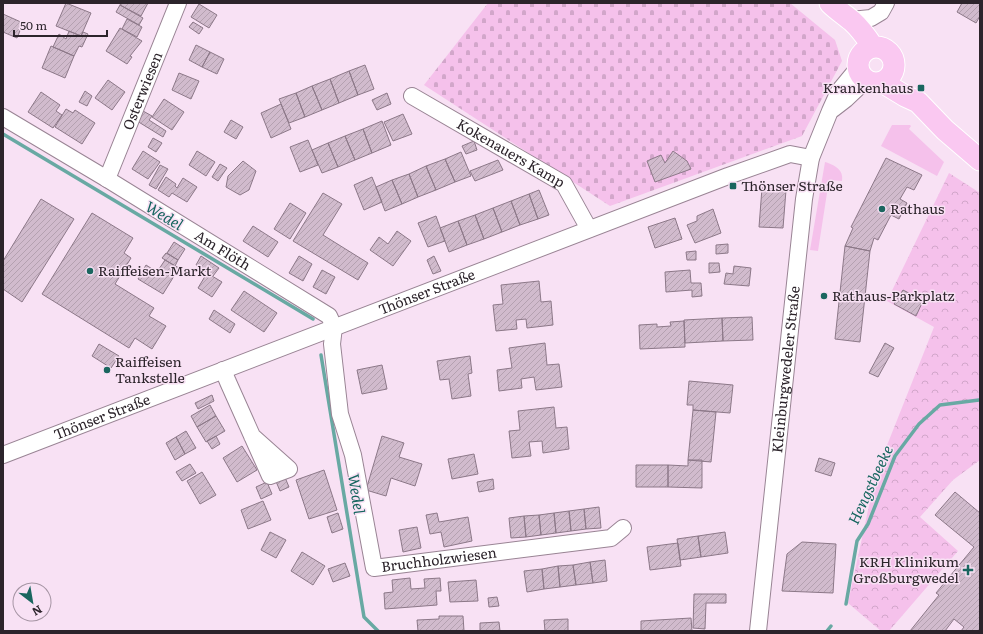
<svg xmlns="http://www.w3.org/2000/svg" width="983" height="634" font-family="Literata,serif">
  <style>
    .grass { fill: #f5c1eb }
    .cemetery { fill: url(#cemetery-stones) }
    .park { fill: url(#park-crowns) }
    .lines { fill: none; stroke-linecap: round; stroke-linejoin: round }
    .stream { stroke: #68a9a3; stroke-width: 3.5 }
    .building { fill: url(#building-hatch); stroke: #8c7888 }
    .minor-casing { stroke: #998494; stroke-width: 18 }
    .major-casing { stroke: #fff; stroke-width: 23 }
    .minor { stroke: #fff; stroke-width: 16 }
    .major { stroke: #fac8f1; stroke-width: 21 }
    .poi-dot { fill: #1a665f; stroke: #f8e1f4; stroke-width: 1.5 }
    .labels { text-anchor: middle; stroke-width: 3; stroke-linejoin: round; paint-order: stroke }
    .poi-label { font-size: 14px; fill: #2c242b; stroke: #f8e1f4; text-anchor: start }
    .street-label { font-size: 14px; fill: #2c242b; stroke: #f8e1f4 }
    .water-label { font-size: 15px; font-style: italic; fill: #15655e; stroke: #f8e1f4 }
  </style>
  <defs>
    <pattern id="cemetery-stones" width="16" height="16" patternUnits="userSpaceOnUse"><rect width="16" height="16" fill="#f5c1eb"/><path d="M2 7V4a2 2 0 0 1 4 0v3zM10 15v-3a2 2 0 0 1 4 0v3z" fill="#d2a6ca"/></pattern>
    <pattern id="park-crowns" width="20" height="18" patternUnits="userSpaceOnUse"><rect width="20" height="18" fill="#f5c1eb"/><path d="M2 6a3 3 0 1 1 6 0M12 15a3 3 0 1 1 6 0" fill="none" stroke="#d2a6ca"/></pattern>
    <pattern id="building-hatch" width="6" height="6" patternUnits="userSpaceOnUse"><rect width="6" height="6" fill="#d1bbcd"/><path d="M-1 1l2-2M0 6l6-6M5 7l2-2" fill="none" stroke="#b4a1b0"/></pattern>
  </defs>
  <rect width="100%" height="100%" fill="#f8e1f4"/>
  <path class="grass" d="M 892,125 L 910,125 L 911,126 L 909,129 L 944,162 L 937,176 L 881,146 Z
    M 825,162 C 835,165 844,170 842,181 L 829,180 L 818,251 L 810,250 Z"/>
  <path class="cemetery" d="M 488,3 L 790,3 L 835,40 L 842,61 L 802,136 L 610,206 L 424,85 Z"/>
  <path class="park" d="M 949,173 L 980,193 L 980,460 L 953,480 L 920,517 L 958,551 L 889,631 L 881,631 L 848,603 L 876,473 L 934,327 L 887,301 Z"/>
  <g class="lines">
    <path class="stream" d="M 3,134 L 313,319
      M 321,355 L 364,617 L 378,631
      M 846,604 L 857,541 L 868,524 L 895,456 L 919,424 L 940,405 L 979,400
      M 827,631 L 831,626"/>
  </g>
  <path class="building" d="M 66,3 L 91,13 L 81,36 L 56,26 Z
    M 121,3 L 148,3 L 141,16 L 120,5 Z
    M 962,3 L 980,3 L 980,16 L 976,23 L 957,12 Z
    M 199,4 L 217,15 L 209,28 L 191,17 Z
    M 120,5 L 143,18 L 139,25 L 116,12 Z
    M 3,14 L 23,23 L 17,38 L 3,32 Z
    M 127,19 L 142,27 L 137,37 L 122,29 Z
    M 193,22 L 203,28 L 199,34 L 189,27 Z
    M 120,28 L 142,41 L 130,56 L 132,57 L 127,64 L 106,51 Z
    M 69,31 L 81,36 L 83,32 L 88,34 L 82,47 L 79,46 L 74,56 L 53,47 L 59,34 L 66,39 Z
    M 196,45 L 210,52 L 202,67 L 189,60 Z
    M 51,46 L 74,56 L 65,78 L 42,68 Z
    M 210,52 L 224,59 L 217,74 L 202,67 Z
    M 365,65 L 374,89 L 358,95 L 349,71 Z
    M 349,71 L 358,95 L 339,103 L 330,79 Z
    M 179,73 L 199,81 L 191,99 L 172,90 Z
    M 330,79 L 339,103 L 322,110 L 312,86 Z
    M 108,80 L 125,92 L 112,110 L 95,98 Z
    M 312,86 L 322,110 L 305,117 L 296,93 Z
    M 85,91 L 92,96 L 87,106 L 79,102 Z
    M 41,92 L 60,105 L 56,111 L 62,115 L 53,128 L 28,112 Z
    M 296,93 L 305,117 L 289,123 L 279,99 Z
    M 387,93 L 391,104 L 377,110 L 372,100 Z
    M 164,99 L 184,112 L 172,130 L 152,117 Z
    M 281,104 L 291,129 L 271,138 L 261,113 Z
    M 66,109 L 73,113 L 75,110 L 95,123 L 82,144 L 55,127 Z
    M 143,111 L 152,116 L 149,120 L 166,131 L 163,137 L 137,121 Z
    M 403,114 L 412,134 L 393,141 L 384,122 Z
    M 231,120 L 243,127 L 236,139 L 224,132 Z
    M 382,121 L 391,145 L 372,153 L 363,129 Z
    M 363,129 L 372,153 L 355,160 L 345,136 Z
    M 345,136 L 355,160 L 338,167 L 328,143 Z
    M 153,138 L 162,143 L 156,152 L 148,147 Z
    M 308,140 L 318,165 L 300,172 L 290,147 Z
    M 474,141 L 477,150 L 466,154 L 462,146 Z
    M 328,143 L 338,167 L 322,173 L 312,150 Z
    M 143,151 L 160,162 L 148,179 L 132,169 Z
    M 197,151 L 215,162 L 206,176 L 189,165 Z
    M 673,151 L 687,161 L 691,169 L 655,182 L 647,161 L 661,155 L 665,163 Z
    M 461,152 L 471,176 L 455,182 L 445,159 Z
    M 886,158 L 922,175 L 914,190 L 907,187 L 900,199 L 907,203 L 899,219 L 891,215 L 878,240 L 874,238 L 870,251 L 845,246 L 853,228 L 851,227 Z
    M 445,159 L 455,182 L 436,190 L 426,166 Z
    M 498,160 L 503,170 L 475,181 L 470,171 Z
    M 243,161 L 256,171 L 249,190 L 240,195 L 226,187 L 228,176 Z
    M 220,164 L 227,168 L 218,181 L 212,177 Z
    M 160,165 L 168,169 L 156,189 L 149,185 Z
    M 426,166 L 436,190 L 418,197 L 409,174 Z
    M 409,174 L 418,197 L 402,204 L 392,180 Z
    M 166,177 L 176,184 L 175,186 L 177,188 L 183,178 L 197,187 L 187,202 L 172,193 L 169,197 L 158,190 Z
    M 372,177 L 382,202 L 364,210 L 354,185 Z
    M 392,180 L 402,204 L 385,211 L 376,187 Z
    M 762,188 L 786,190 L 783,228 L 759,227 Z
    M 539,190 L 549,215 L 538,219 L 529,194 Z
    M 323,193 L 342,204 L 323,235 L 368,263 L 358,280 L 293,241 Z
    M 529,194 L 538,219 L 520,225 L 511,201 Z
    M 41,199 L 74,219 L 22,302 L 3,289 L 3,261 Z
    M 511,201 L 520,225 L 502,232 L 493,208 Z
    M 290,203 L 306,213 L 290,239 L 274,229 Z
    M 493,208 L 502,232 L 484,239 L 475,215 Z
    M 713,209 L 721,233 L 695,243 L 687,225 L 697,221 L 697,216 Z
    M 92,213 L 133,238 L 124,253 L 131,258 L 115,284 L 154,308 L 149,316 L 166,326 L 152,349 L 135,338 L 129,348 L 42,294 Z
    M 475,215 L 484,239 L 467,245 L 458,221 Z
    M 436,216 L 445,241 L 428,247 L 418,223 Z
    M 675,218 L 682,239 L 655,248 L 648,227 Z
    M 458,221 L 467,245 L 449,252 L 440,228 Z
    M 253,226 L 278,242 L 268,257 L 243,241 Z
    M 397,231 L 411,241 L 393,266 L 370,250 L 379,237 L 388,244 Z
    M 174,242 L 185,249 L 178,260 L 167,253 Z
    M 728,244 L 728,253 L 716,254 L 716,245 Z
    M 845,246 L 870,251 L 860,342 L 835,339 Z
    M 696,251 L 696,260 L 687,260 L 686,252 Z
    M 166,253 L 178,260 L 175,266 L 162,258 Z
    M 201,256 L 219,268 L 213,276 L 196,265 Z
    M 299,256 L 312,264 L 303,281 L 289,273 Z
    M 434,256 L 441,271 L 433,274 L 427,260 Z
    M 165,260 L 179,268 L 163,294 L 138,279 L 146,265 L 157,272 Z
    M 709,263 L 719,263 L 720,272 L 709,273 Z
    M 734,266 L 751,268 L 749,286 L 724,284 L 726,273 L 733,274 Z
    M 322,270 L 335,277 L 326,294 L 313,287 Z
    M 690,270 L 691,283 L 701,283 L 702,296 L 692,297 L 692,290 L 666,292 L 665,272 Z
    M 207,273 L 222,282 L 212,297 L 198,288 Z
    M 539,281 L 541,302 L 551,301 L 553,325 L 527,328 L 526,319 L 516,320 L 517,329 L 496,331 L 493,305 L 503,304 L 501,285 Z
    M 903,290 L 923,301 L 916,316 L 894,304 Z
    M 244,291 L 277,313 L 264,332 L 231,310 Z
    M 214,310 L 235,324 L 230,333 L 209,319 Z
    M 752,317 L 753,340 L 723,341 L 722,318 Z
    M 722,318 L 723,341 L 685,343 L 684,320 Z
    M 684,321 L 685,347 L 640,349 L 639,325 L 657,324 L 657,327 L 671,326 L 670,322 Z
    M 545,343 L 547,365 L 559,364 L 562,387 L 536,390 L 534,377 L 521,379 L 522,388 L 499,391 L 497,370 L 512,368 L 509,348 Z
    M 885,343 L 894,348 L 878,377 L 869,373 Z
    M 99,344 L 119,356 L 111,368 L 92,356 Z
    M 470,356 L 472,373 L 468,374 L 471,396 L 452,399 L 449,379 L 440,380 L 437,361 Z
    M 382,365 L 387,389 L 362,394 L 357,370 Z
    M 689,381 L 733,385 L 730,413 L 693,410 L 693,405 L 687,405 Z
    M 212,395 L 214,401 L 198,409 L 195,403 Z
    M 210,405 L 216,416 L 197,427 L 191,416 Z
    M 554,407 L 556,428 L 567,427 L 569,449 L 543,453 L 542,441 L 529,442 L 531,456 L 512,458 L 509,431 L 520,430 L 518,411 Z
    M 693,410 L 716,412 L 711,462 L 688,460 Z
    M 216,416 L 225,431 L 206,442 L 197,427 Z
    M 186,431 L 196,448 L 185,454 L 176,437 Z
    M 216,436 L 220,444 L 212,449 L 207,441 Z
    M 382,436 L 404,443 L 399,457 L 422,464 L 415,486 L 391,478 L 386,496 L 366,490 Z
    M 176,437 L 185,454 L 175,460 L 166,443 Z
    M 242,446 L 257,470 L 237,482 L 223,458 Z
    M 474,454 L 478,474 L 452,479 L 448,459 Z
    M 819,458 L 835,463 L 831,476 L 815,471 Z
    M 688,460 L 702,460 L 702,488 L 668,487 L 668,465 L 688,466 Z
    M 190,464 L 196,473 L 182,481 L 176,472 Z
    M 636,465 L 668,465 L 668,487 L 636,487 Z
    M 324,470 L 337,510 L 309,519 L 296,480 Z
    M 202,472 L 216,495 L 200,504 L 187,481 Z
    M 284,475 L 289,487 L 280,491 L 275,479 Z
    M 493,479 L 494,489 L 479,492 L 477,482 Z
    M 267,482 L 272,494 L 261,499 L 256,487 Z
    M 955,492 L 980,513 L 980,631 L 961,631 L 964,627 L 954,619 L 945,631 L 910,631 L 939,595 L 936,593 L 974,547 L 935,515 Z
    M 263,501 L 271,520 L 248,529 L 241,510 Z
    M 599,507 L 601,528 L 586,529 L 584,509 Z
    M 584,509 L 586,529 L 571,531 L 569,511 Z
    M 569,511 L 571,531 L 556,533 L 554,513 Z
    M 338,513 L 343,529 L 332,533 L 327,517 Z
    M 437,513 L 439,522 L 468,517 L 472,541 L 444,547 L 441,532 L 430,534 L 426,515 Z
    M 554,513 L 556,533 L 541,535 L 539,515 Z
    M 539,515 L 541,535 L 526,537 L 524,516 Z
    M 524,516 L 526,537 L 511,538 L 509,518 Z
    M 417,527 L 421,548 L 403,552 L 399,530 Z
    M 270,532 L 286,540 L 276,558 L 261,550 Z
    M 725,532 L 728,553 L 701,557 L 698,536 Z
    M 698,536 L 701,557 L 680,560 L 677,539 Z
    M 802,542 L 836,544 L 833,593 L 782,591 L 787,554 Z
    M 678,543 L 681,566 L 650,570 L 647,547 Z
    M 302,552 L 325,566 L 313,585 L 291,571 Z
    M 605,560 L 607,581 L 593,583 L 590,562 Z
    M 590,562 L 593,583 L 576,585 L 573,565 Z
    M 345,563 L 350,576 L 333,582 L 328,569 Z
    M 573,565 L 576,585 L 560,587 L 558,566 Z
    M 558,566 L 560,587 L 544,589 L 542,569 Z
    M 542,569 L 544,589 L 527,592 L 524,571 Z
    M 410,578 L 411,589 L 425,588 L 424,579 L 440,578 L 441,591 L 436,591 L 437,605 L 385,609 L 384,593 L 393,592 L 392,580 Z
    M 476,580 L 478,601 L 450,602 L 448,582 Z
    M 694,594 L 726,594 L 726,603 L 706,603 L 705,629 L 693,628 Z
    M 497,597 L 499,606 L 489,607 L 488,598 Z
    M 439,616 L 463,616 L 464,631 L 418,631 L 417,620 L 439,619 Z
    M 691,618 L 692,631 L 641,631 L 641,621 Z
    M 568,619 L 568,631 L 545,631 L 544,620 Z
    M 499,622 L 500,631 L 480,631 L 480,623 Z"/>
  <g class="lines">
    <g class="minor-casing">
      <g id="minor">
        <path d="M 851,20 L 871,18 L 881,12 L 886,3"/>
        <path id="s1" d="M 412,96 L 564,184 L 589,229"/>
        <path d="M 833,109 L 846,99 L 866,80"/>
        <path id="s2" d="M 3,117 L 107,179 L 329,316 L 334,327 L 332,344 L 340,414 L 353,455 L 374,568 L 611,538 L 623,528"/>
        <path id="s3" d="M 107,179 L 178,3"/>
        <path d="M 223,370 L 228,382 L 270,476 L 289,469 L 252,436"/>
        <path id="s4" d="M 3,455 L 728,176 L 790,154 L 811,158"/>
        <path id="s5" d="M 758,631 L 804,199 L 811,158 L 830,111 L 839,91 L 858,68"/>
      </g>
    </g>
    <g class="major-casing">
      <path id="major" d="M 830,3 C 837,10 845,15 852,21 C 861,29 867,38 873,47
        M858 65a18 18 0 1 1 36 0a18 18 0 1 1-36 0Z
        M 882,82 L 905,96 L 918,102 L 945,130 L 980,160"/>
    </g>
    <use href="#minor" class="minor"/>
    <use href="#major" class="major"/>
  </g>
  <g class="poi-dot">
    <rect x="917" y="84" width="8" height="8" rx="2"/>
    <rect x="729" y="182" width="8" height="8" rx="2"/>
    <circle cx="882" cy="209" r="4"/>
    <circle cx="90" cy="271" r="4"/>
    <circle cx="824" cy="296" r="4"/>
    <circle cx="107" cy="370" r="4"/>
    <path d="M966 564h4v4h4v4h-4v4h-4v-4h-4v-4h4z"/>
  </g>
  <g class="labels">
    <g class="poi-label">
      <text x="913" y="93" text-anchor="end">Krankenhaus</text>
      <text x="741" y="191">Thönser Straße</text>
      <text x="890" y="214">Rathaus</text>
      <text x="98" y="276">Raiffeisen-Markt</text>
      <text x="832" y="301">Rathaus-Parkplatz</text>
      <text x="115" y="367">Raiffeisen<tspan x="115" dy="16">Tankstelle</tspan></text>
      <text x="959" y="567" text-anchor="end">KRH Klinikum<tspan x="959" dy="16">Großburgwedel</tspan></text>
    </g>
    <g class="street-label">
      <text dy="5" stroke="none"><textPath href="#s3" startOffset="95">Osterwiesen</textPath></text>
      <text dy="5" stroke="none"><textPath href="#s1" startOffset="114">Kokenauers Kamp</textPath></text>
      <text dy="5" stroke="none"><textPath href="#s2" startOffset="257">Am Flöth</textPath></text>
      <text dy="5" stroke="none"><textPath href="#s4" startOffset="454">Thönser Straße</textPath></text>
      <text dy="5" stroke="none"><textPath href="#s5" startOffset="263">Kleinburgwedeler Straße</textPath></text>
      <text dy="5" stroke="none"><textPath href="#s4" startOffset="106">Thönser Straße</textPath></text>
      <text dy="5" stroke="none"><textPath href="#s2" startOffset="705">Bruchholzwiesen</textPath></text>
    </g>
    <g class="water-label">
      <text transform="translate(164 216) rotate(31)" y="5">Wedel</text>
      <text transform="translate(871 485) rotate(-65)" y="5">Hengstbeeke</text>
      <text transform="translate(356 494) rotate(81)" y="5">Wedel</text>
    </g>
  </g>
  <rect width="983" height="634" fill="none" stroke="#2c242b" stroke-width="8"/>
  <g transform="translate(32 602) rotate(149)"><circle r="19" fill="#f8e1f4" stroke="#a695a4"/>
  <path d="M0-3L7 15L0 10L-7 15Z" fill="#1a665f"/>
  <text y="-6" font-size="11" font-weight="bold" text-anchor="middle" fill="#2c242b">N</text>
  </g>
  <path d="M14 30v6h93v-6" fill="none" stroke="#2c242b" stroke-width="2"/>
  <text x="20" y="30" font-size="12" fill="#2c242b" stroke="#f8e1f4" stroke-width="3" paint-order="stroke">50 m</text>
</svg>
